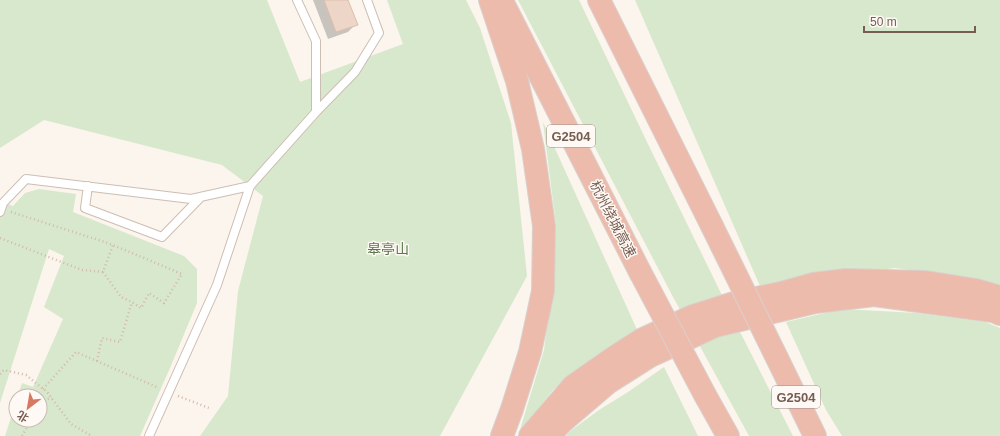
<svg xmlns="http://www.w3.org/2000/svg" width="1000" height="436" font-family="Helvetica,'Noto Sans SC',sans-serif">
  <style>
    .green { fill: #d8e8cc }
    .shadow { fill: #0003 }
    .building { fill: #edd6c8; stroke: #debdaa }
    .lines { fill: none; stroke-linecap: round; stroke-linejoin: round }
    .service-casing { stroke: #cdbeb4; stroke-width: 10 }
    .motorway-casing { stroke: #d8d2cf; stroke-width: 24 }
    .path { stroke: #d3b9aa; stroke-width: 2.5; stroke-dasharray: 1 3; stroke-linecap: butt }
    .service { stroke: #fff; stroke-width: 8 }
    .motorway { stroke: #edbbac; stroke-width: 22 }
    .motorway-bridge-casing { stroke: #d8d2cf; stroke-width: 24; stroke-linecap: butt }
    .motorway-bridge { stroke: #edbbac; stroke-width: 22 }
    .labels { text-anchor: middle; stroke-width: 3; stroke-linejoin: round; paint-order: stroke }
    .shield { fill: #fef9f4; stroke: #9e8c83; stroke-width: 1 }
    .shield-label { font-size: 13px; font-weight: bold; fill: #755d52 }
    .street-label { font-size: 14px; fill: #755d52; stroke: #fef9f4 }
    .park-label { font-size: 14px; fill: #59784b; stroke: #fef9f4 }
  </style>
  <rect width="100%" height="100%" fill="#fbf5ed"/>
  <path class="green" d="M 0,0 L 267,0 L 300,82 L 403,44 L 387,0 L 466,0 L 480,28 L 511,123 L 527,276 L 440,436 L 200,436 L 228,396 L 238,291 L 263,196 L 222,165 L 44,120 L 0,148 Z
    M 518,0 L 579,0 L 647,142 L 738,328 L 793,436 L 749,436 L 672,295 Z
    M 635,0 L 1000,0 L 1000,288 L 960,276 L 895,268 L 760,286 Z
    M 543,122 L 639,334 L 597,356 L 554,389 L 519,433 L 544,350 L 551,295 L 556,225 Z
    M 39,189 L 76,194 L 73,212 L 184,256 L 197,269 L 197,303 L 170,368 L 140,436 L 5,436 L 16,402 L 16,420 L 40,420 L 40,396 L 18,396 L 22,383 L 33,387 L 63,319 L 44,307 L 64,256 L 49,249 L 0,403 L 0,201 L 13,206 L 25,193 Z
    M 842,309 L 917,313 L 985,322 L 1000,328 L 1000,436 L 842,436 L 826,410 L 786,322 Z
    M 664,367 L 698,436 L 566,436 L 569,432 L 599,410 L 628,392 Z"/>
  <path class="shadow" d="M 313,0 L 347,0 L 356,24 L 348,32 L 328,39 Z"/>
  <path class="building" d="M 324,0 L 348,0 L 358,25 L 336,32 Z"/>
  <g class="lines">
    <g class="service-casing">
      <path id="service" d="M 297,0 L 316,41 L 316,112
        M 88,186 L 85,208 L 162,237 L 201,197
        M 0,212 L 3,203 L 26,179 L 191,199 L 250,186
        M 149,436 L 217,285 L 250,186 L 316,112 L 355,72 L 379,33 L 367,0"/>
    </g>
    <g class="motorway-casing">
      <path id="motorway" d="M 490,0 L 517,81 L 533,149 L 544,226 L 543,291 L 530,352 L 512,409 L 502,436
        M 599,0 L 711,224
        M 502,1 L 640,272
        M 777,358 L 815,436
        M 705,395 L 728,436
        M 530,436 L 573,386 L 613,358 L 641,340 L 693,316 L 734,303 L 781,293 L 813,284 L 846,280 L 926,282 L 976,290 L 1000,297
        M 549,436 L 561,423 L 609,382 L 650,356 L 715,326 L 815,302 L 874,295 L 993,311 L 1000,314"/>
    </g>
    <path class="path" d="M 11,212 L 108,243 L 182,274 L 164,303 L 149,293 L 141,308 L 132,302 L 121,297 L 103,272 L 113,245
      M 0,238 L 82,270 L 103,272
      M 97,361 L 102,338 L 120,342 L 132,302
      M 0,374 L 4,370 L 26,375 L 47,392 L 71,424 L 92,436
      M 43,389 L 76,352 L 159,388
      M 178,396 L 209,408
      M 40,401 L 52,398
      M 22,436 L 28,426 L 27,420"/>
    <use href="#service" class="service"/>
    <use href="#motorway" class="motorway"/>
    <g class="motorway-bridge-casing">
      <path id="motorway-bridge" d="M 711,224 L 777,358
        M 640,272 L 705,395"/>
    </g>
    <use href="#motorway-bridge" class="motorway-bridge"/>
  </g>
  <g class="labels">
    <g class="shield">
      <rect x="547" y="125" width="48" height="22" rx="3"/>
      <rect x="772" y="386" width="48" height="22" rx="3"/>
    </g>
    <g class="shield-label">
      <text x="571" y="141">G2504</text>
      <text x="796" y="402">G2504</text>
    </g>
    <g class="street-label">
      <text transform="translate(613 219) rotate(63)" y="5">杭州绕城高速</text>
    </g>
    <g class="park-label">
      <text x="388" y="254">皋亭山</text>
    </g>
  </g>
  <g transform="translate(28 408) rotate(211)"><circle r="19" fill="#fef9f4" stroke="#c7bbb3"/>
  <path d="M0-3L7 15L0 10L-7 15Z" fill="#d67961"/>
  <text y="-6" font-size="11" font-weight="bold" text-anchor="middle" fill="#755d52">北</text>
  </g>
  <path d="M864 26v6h111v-6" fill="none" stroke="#755d52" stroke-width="2"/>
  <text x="870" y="26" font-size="12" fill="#755d52" stroke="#fef9f4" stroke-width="3" paint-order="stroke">50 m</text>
</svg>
